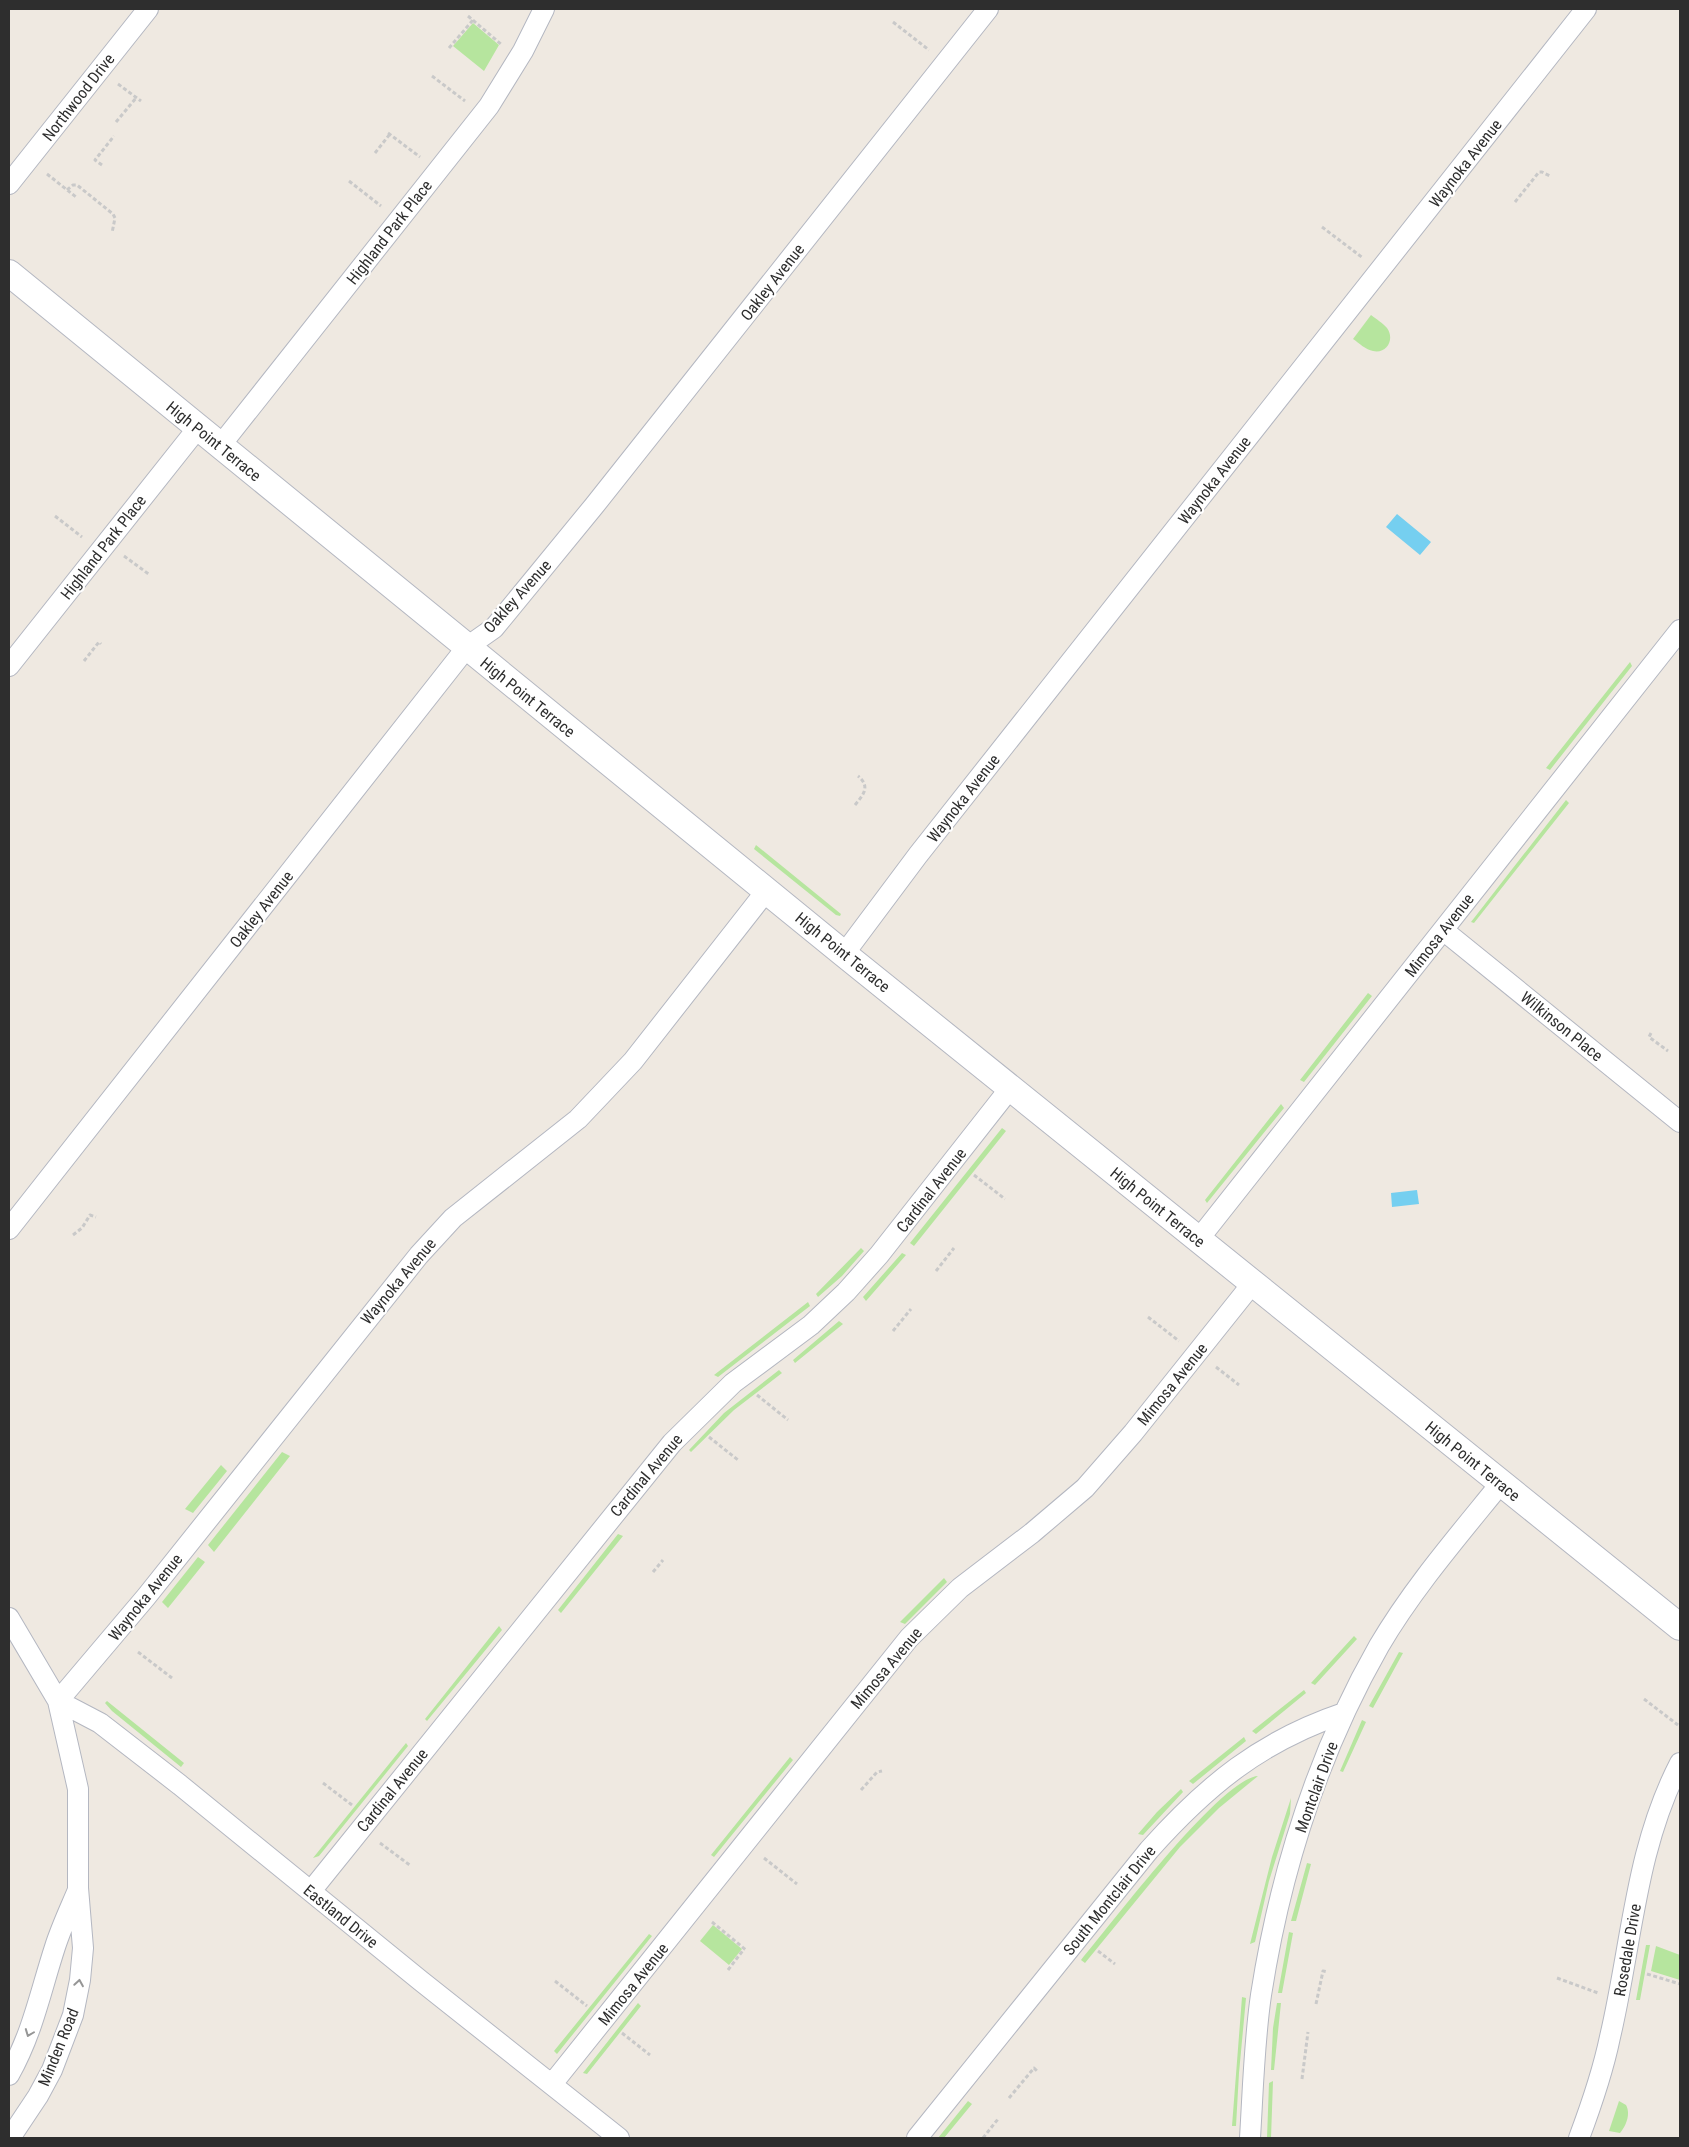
<svg xmlns="http://www.w3.org/2000/svg" width="1689" height="2147" font-family="'Roboto Condensed',sans-serif">
  <style>
    .green { fill: #b6e59e }
    .water { fill: #75cff0 }
    .lines { fill: none; stroke-linecap: round; stroke-linejoin: round }
    .minor-casing { stroke: #b4b7c1; stroke-width: 22 }
    .tertiary-casing { stroke: #b4b7c1; stroke-width: 28 }
    .path { stroke: #c9c9c9; stroke-width: 3; stroke-dasharray: 4 2.5; stroke-linecap: butt }
    .minor { stroke: #fff; stroke-width: 20 }
    .tertiary { stroke: #fff; stroke-width: 26 }
    .oneway { stroke: #969696 }
    .labels { text-anchor: middle; stroke-width: 4.5; stroke-linejoin: round; paint-order: stroke }
    .street-label { font-size: 16px; fill: #2e2e2e; stroke: #fff }
  </style>
  <rect width="100%" height="100%" fill="#efe9e1"/>
  <path class="green" d="M 473,23 L 499,45 L 484,71 L 453,46 Z
    M 1371,315 C 1376,319 1383,323 1387,328 C 1395,339 1387,354 1373,351 C 1366,350 1359,343 1353,339 Z
    M 1630,662 L 1632,666 L 1550,770 L 1546,768 Z
    M 1566,800 L 1569,803 L 1474,923 L 1471,922 Z
    M 756,845 L 841,914 L 840,916 L 836,915 L 754,849 Z
    M 1368,993 L 1372,996 L 1304,1082 L 1300,1080 Z
    M 1281,1104 L 1284,1108 L 1207,1203 L 1205,1200 Z
    M 1002,1128 L 1006,1131 L 914,1246 L 910,1243 Z
    M 861,1248 L 864,1251 L 842,1276 L 818,1297 L 816,1294 Z
    M 902,1253 L 906,1255 L 866,1301 L 863,1297 Z
    M 808,1302 L 810,1306 L 718,1377 L 714,1375 Z
    M 839,1321 L 843,1324 L 795,1363 L 793,1360 Z
    M 779,1370 L 782,1373 L 734,1410 L 691,1452 L 689,1450 L 724,1413 Z
    M 282,1452 L 290,1456 L 214,1552 L 208,1545 Z
    M 221,1465 L 227,1471 L 193,1513 L 185,1509 Z
    M 618,1534 L 623,1536 L 561,1613 L 558,1610 Z
    M 198,1557 L 205,1562 L 168,1608 L 162,1602 Z
    M 944,1578 L 947,1582 L 905,1624 L 900,1622 Z
    M 499,1626 L 502,1630 L 427,1721 L 425,1719 Z
    M 1354,1636 L 1357,1639 L 1315,1685 L 1311,1683 Z
    M 1399,1652 L 1403,1653 L 1373,1708 L 1369,1706 Z
    M 1304,1690 L 1306,1693 L 1256,1734 L 1252,1731 Z
    M 107,1701 L 184,1763 L 181,1767 L 112,1711 L 105,1703 Z
    M 1362,1720 L 1366,1722 L 1343,1772 L 1340,1771 Z
    M 1244,1737 L 1246,1741 L 1193,1784 L 1189,1781 Z
    M 406,1743 L 408,1746 L 319,1856 L 313,1858 Z
    M 790,1757 L 793,1760 L 714,1857 L 711,1855 Z
    M 1258,1776 L 1219,1808 L 1180,1847 L 1085,1963 L 1081,1960 C 1109,1927 1221,1778 1258,1776 Z
    M 1181,1789 L 1183,1792 L 1143,1835 L 1138,1834 L 1157,1812 Z
    M 1291,1798 L 1290,1814 L 1269,1881 L 1255,1942 L 1250,1944 L 1272,1857 Z
    M 1307,1863 L 1311,1864 L 1296,1921 L 1291,1921 Z
    M 713,1925 L 742,1949 L 729,1965 L 700,1941 Z
    M 1289,1932 L 1293,1933 L 1282,1993 L 1278,1993 Z
    M 649,1934 L 652,1936 L 557,2054 L 554,2051 Z
    M 1646,1945 L 1650,1945 L 1640,2000 L 1636,2000 Z
    M 1656,1946 L 1680,1955 L 1680,1980 L 1651,1971 Z
    M 1242,1997 L 1246,1998 L 1239,2073 L 1236,2126 L 1232,2126 Z
    M 638,2003 L 641,2006 L 587,2074 L 583,2073 Z
    M 1277,2003 L 1281,2003 L 1274,2070 L 1271,2070 L 1273,2028 Z
    M 1273,2081 L 1271,2138 L 1267,2138 L 1269,2083 Z
    M 968,2101 L 972,2104 L 944,2138 L 938,2138 Z
    M 1619,2101 L 1626,2105 C 1631,2114 1626,2126 1620,2133 L 1609,2131 Z"/>
  <path class="water" d="M 1397,514 L 1431,542 L 1420,555 L 1386,527 Z
    M 1417,1190 L 1419,1204 L 1392,1207 L 1391,1193 Z"/>
  <g class="lines">
    <g class="minor-casing">
      <path id="minor" d="M 9,184 L 148,9
        M 220,446 L 489,106 L 523,51 L 544,9
        M 9,666 L 197,429
        M 1443,930 L 1680,1122
        M 844,954 L 918,855 L 1586,9
        M 9,1229 L 467,647 L 494,628 L 594,506 L 988,9
        M 1198,1240 L 1680,630
        M 9,1618 L 58,1701 L 78,1789 L 78,1888 L 83,1948 L 80,1980 L 73,2015 L 52,2070 L 38,2096 L 10,2138
        M 58,1701 L 146,1597 L 419,1255 L 453,1218 L 578,1119 L 633,1061 L 767,890
        M 58,1701 L 100,1723 L 180,1785 L 421,1981 L 619,2138
        M 311,1891 L 672,1443 L 733,1383 L 811,1325 L 846,1292 L 879,1255 L 1011,1087
        M 9,2075 C 33,2032 40,1993 55,1947 C 61,1928 70,1909 78,1890
        M 552,2084 L 909,1638 L 960,1588 L 1032,1533 L 1085,1488 L 1133,1433 L 1252,1284
        M 917,2138 L 1149,1850 C 1207,1785 1261,1741 1344,1713
        M 1250,2138 C 1253,2090 1254,2043 1261,1995 C 1280,1873 1318,1753 1379,1646 C 1413,1588 1459,1535 1501,1483
        M 1579,2138 C 1591,2106 1603,2071 1610,2037 C 1632,1944 1635,1850 1680,1763"/>
    </g>
    <g class="tertiary-casing">
      <path id="tertiary" d="M 9,273 L 844,954 L 1680,1627"/>
    </g>
    <path class="path" d="M 468,16 L 502,45
      M 893,22 L 929,50
      M 449,48 L 473,20
      M 432,76 L 465,101
      M 118,84 L 141,101
      M 116,122 L 136,98
      M 388,133 L 420,157
      M 375,153 L 390,134
      M 102,165 L 95,160 L 114,136
      M 47,174 L 76,197
      M 349,181 L 381,206
      M 67,190 L 73,185 L 77,185 L 113,214 L 115,218 L 112,233
      M 1515,202 L 1539,172 L 1542,172 L 1550,176
      M 1322,227 L 1363,258
      M 55,516 L 82,537
      M 124,556 L 150,575
      M 84,661 L 99,642 L 101,644
      M 855,805 C 863,795 871,787 858,776
      M 1651,1033 L 1649,1037 L 1668,1051
      M 974,1175 L 1005,1199
      M 73,1235 L 82,1228 L 90,1215 L 96,1217
      M 936,1271 L 954,1248
      M 1148,1317 L 1179,1341
      M 893,1331 L 911,1309
      M 1216,1367 L 1239,1385
      M 757,1395 L 788,1420
      M 709,1437 L 738,1460
      M 653,1572 L 663,1560
      M 138,1652 L 172,1678
      M 1644,1699 L 1678,1725
      M 323,1783 L 352,1805
      M 861,1790 L 877,1772 L 882,1771
      M 380,1843 L 411,1866
      M 764,1858 L 797,1884
      M 712,1922 L 746,1950
      M 1098,1951 L 1115,1964
      M 728,1970 L 744,1949
      M 1647,1974 L 1680,1984
      M 1557,1978 L 1598,1993
      M 555,1981 L 587,2006
      M 1316,2004 L 1323,1971 L 1328,1972
      M 622,2033 L 650,2055
      M 1302,2079 L 1308,2032
      M 1009,2098 L 1034,2068 L 1038,2072
      M 983,2138 L 998,2119"/>
    <use href="#minor" class="minor"/>
    <use href="#tertiary" class="tertiary"/>
  </g>
  <defs><path id="oneway-chevron" d="M-2-3.5L2.5 0L-2 3.5" fill="none" stroke-width="1.6" stroke-linecap="round" stroke-linejoin="round" transform="scale(1.25)"/></defs>
  <g class="oneway">
    <use href="#oneway-chevron" transform="translate(79 1983) rotate(-81)"/>
    <use href="#oneway-chevron" transform="translate(29 2033) rotate(111)"/>
  </g>
  <g class="labels">
    <g class="street-label">
      <text transform="translate(78 97) rotate(-52)" y="6">Northwood Drive</text>
      <text transform="translate(1465 163) rotate(-52)" y="6">Waynoka Avenue</text>
      <text transform="translate(389 232) rotate(-52)" y="6">Highland Park Place</text>
      <text transform="translate(772 282) rotate(-52)" y="6">Oakley Avenue</text>
      <text transform="translate(214 441) rotate(39)" y="6">High Point Terrace</text>
      <text transform="translate(1214 480) rotate(-52)" y="6">Waynoka Avenue</text>
      <text transform="translate(103 547) rotate(-52)" y="6">Highland Park Place</text>
      <text transform="translate(517 596) rotate(-48)" y="6">Oakley Avenue</text>
      <text transform="translate(528 697) rotate(39)" y="6">High Point Terrace</text>
      <text transform="translate(963 798) rotate(-52)" y="6">Waynoka Avenue</text>
      <text transform="translate(261 909) rotate(-52)" y="6">Oakley Avenue</text>
      <text transform="translate(1439 935) rotate(-52)" y="6">Mimosa Avenue</text>
      <text transform="translate(843 952) rotate(39)" y="6">High Point Terrace</text>
      <text transform="translate(1562 1026) rotate(39)" y="6">Wilkinson Place</text>
      <text transform="translate(931 1190) rotate(-52)" y="6">Cardinal Avenue</text>
      <text transform="translate(1158 1207) rotate(39)" y="6">High Point Terrace</text>
      <text transform="translate(398 1281) rotate(-50)" y="6">Waynoka Avenue</text>
      <text transform="translate(1172 1384) rotate(-51)" y="6">Mimosa Avenue</text>
      <text transform="translate(1473 1461) rotate(39)" y="6">High Point Terrace</text>
      <text transform="translate(646 1475) rotate(-50)" y="6">Cardinal Avenue</text>
      <text transform="translate(145 1597) rotate(-51)" y="6">Waynoka Avenue</text>
      <text transform="translate(886 1668) rotate(-50)" y="6">Mimosa Avenue</text>
      <text transform="translate(1316 1787) rotate(-70)" y="6">Montclair Drive</text>
      <text transform="translate(392 1790) rotate(-51)" y="6">Cardinal Avenue</text>
      <text transform="translate(1109 1900) rotate(-51)" y="6">South Montclair Drive</text>
      <text transform="translate(341 1916) rotate(39)" y="6">Eastland Drive</text>
      <text transform="translate(1627 1950) rotate(-80)" y="6">Rosedale Drive</text>
      <text transform="translate(633 1984) rotate(-51)" y="6">Mimosa Avenue</text>
      <text transform="translate(58 2047) rotate(-68)" y="6">Minden Road</text>
    </g>
  </g>
  <rect width="1689" height="2147" fill="none" stroke="#2e2e2e" stroke-width="20"/>
</svg>
